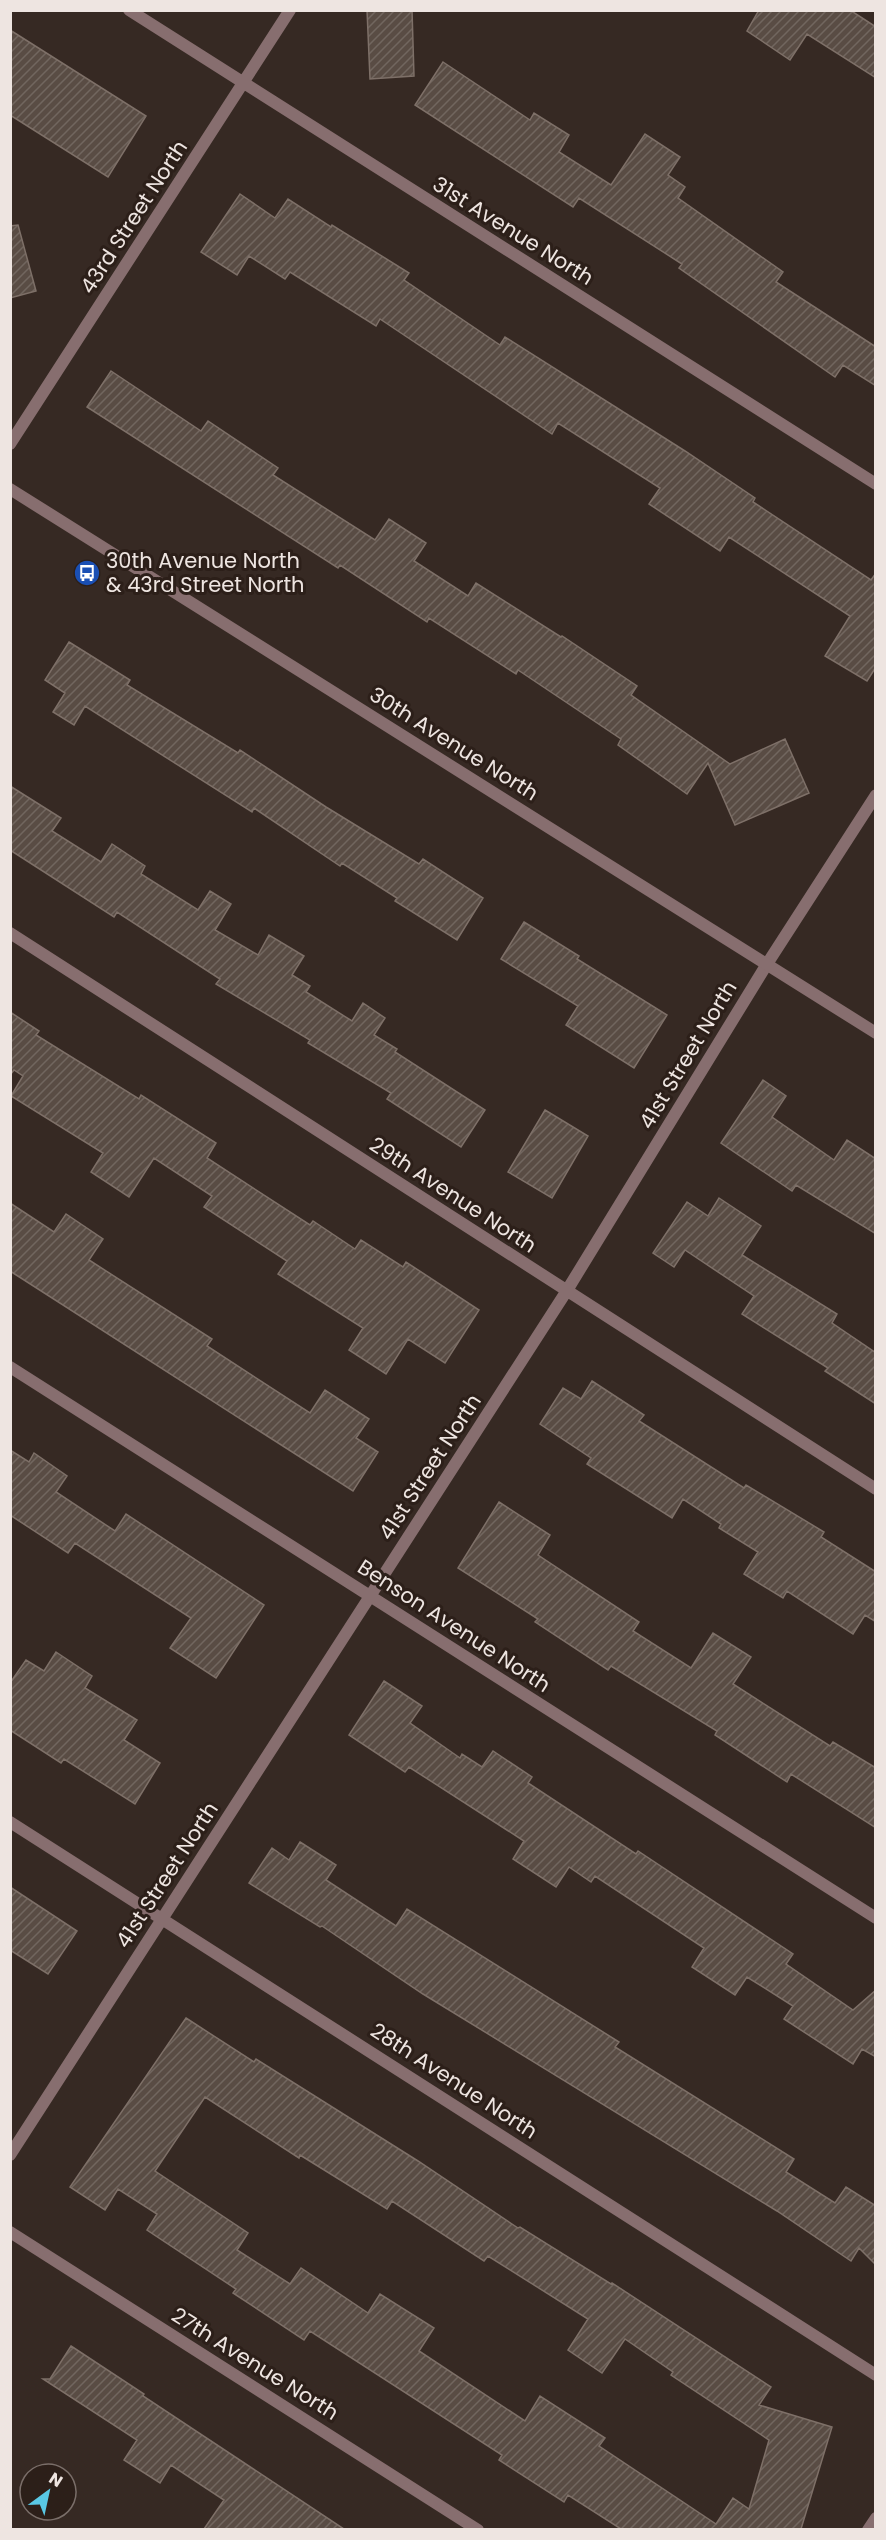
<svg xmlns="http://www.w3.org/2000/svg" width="886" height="2540" font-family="Poppins,sans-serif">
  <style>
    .building { fill: url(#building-hatch); stroke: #7e7068; stroke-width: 1.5; fill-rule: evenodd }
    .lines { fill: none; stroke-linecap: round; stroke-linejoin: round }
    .minor { stroke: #876e6f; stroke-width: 12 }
    .tertiary { stroke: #876e6f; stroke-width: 12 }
    .labels { text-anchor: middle; stroke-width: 6; stroke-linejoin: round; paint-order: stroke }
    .street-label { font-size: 21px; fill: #eee5e1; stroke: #2c1f19 }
    .poi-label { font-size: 21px; fill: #eee5e1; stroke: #2c1f19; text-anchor: start }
  </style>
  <defs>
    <pattern id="building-hatch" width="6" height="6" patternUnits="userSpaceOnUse" patternTransform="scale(1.5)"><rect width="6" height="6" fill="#594c44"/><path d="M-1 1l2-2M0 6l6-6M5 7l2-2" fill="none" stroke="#71665f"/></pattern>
  </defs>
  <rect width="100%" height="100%" fill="#362923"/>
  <path class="building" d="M 367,10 L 412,10 L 414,76 L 370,79 Z
    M 759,10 L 850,10 L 876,27 L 876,78 L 807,34 L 790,60 L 747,31 Z
    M 10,30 L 146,116 L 108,177 L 10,115 Z
    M 443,62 L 530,120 L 534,113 L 569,135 L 559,152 L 611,185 L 645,134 L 680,157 L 668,175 L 685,187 L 678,198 L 783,272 L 776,282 L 876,347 L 876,386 L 843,365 L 835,377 L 679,268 L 682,264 L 579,198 L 573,207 L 415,105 Z
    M 240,194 L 275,218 L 288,199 L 331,227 L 332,225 L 409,273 L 404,280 L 500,345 L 505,337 L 685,451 L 755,498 L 753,502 L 871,580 L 876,573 L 876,667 L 867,681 L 825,656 L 850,616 L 729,537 L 720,551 L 649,504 L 660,488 L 558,423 L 552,434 L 380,319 L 376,326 L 290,272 L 285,279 L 249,256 L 237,275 L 201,252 Z
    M 18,225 L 36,291 L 10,298 L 10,226 Z
    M 111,371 L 201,431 L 208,421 L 278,468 L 273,475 L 375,540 L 389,519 L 426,543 L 414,561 L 468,596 L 476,583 L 561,637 L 562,636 L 637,686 L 631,695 L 730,764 L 785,739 L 809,793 L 735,825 L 708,763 L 687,794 L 618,745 L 621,739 L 518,670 L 516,674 L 429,618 L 427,622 L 340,565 L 338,568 L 87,407 Z
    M 69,642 L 130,680 L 127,685 L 238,753 L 240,750 L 326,807 L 419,864 L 423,859 L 483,898 L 457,940 L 395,901 L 397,898 L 342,863 L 340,866 L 254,808 L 252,812 L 85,706 L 74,725 L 53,712 L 65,693 L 45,680 Z
    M 10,786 L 61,818 L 52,831 L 101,862 L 112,844 L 145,866 L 141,874 L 198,910 L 210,891 L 231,904 L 215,930 L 258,955 L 269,935 L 304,956 L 292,975 L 310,986 L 306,992 L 352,1021 L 363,1003 L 385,1018 L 374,1035 L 397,1049 L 395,1052 L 485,1110 L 461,1147 L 387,1099 L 391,1093 L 308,1043 L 310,1040 L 216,984 L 220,979 L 117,912 L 114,917 L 10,850 Z
    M 524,922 L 579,956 L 577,959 L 667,1015 L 634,1068 L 566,1025 L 578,1006 L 501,959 Z
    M 10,1012 L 39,1031 L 36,1035 L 139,1099 L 141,1095 L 216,1143 L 207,1158 L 310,1225 L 313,1221 L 355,1249 L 361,1240 L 403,1267 L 406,1262 L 479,1310 L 445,1363 L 408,1339 L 386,1374 L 349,1350 L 363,1328 L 278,1274 L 287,1261 L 204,1207 L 212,1196 L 154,1158 L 129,1197 L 91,1172 L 103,1153 L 11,1096 L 23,1076 L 14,1070 L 10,1075 Z
    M 763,1080 L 786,1096 L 772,1117 L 834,1160 L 847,1140 L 876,1159 L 876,1234 L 796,1185 L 792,1191 L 721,1143 Z
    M 545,1110 L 588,1136 L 552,1198 L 508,1172 Z
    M 719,1198 L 761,1226 L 742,1255 L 837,1314 L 832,1323 L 876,1353 L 876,1404 L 825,1371 L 828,1368 L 742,1314 L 754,1296 L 685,1250 L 674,1267 L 653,1253 L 687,1202 L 708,1216 Z
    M 10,1203 L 54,1232 L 66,1214 L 103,1239 L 89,1260 L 212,1339 L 207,1346 L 310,1413 L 325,1390 L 369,1419 L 356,1438 L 378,1452 L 353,1491 L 10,1271 Z
    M 592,1381 L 644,1415 L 639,1421 L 744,1488 L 746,1485 L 824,1532 L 821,1537 L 876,1572 L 876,1622 L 865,1615 L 853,1634 L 787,1591 L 783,1598 L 744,1574 L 758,1552 L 719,1528 L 721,1524 L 683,1499 L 672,1518 L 587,1464 L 591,1458 L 540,1424 L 563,1388 L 581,1399 Z
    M 10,1450 L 29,1462 L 34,1453 L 67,1476 L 56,1492 L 115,1531 L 126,1514 L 264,1605 L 216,1678 L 170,1648 L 191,1618 L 75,1543 L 68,1553 L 10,1515 Z
    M 499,1502 L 550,1535 L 538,1555 L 639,1622 L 633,1631 L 691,1668 L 713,1633 L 751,1657 L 733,1684 L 830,1746 L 833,1742 L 876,1768 L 876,1828 L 791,1774 L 787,1782 L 715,1735 L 717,1731 L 611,1666 L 608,1670 L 535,1622 L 538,1619 L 458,1568 Z
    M 56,1652 L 92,1676 L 85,1688 L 137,1720 L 124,1740 L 160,1763 L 135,1804 L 64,1759 L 61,1763 L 10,1730 L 10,1683 L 26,1660 L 44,1671 Z
    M 384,1681 L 422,1706 L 410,1723 L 460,1758 L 462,1754 L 482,1767 L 493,1751 L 532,1777 L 528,1783 L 636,1854 L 638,1851 L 793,1954 L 786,1964 L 853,2010 L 876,1990 L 876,2057 L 862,2049 L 853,2064 L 784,2019 L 793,2006 L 747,1977 L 735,1995 L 692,1967 L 704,1948 L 595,1876 L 591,1882 L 569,1867 L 556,1887 L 513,1859 L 524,1841 L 409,1767 L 405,1772 L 349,1735 Z
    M 300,1842 L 336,1865 L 326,1880 L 396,1926 L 407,1909 L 619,2042 L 615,2047 L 794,2159 L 786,2172 L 835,2203 L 846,2187 L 876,2206 L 876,2265 L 859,2248 L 851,2261 L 777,2211 L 423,1994 L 322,1926 L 320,1927 L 249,1883 L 272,1848 L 289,1860 Z
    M 10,1887 L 77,1931 L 48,1974 L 10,1950 Z
    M 186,2018 L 254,2062 L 256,2059 L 418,2161 L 518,2228 L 520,2227 L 611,2284 L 612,2283 L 771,2387 L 759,2405 L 832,2427 L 801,2529 L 621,2529 L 568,2495 L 564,2502 L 499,2460 L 502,2455 L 310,2331 L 304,2340 L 233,2293 L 236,2289 L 147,2230 L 157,2214 L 118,2189 L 105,2210 L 70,2187 ZM 205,2097 L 299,2158 L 300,2155 L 387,2209 L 392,2201 L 484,2261 L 488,2256 L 588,2319 L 568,2350 L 602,2373 L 625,2339 L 673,2372 L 671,2375 L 769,2440 L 749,2509 L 733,2498 L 716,2524 L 599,2446 L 605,2438 L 540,2396 L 525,2421 L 419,2351 L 434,2328 L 380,2294 L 368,2313 L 301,2268 L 290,2284 L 237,2250 L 248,2233 L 155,2171 Z
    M 71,2346 L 144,2394 L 143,2396 L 344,2529 L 204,2529 L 224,2500 L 171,2465 L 160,2483 L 124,2460 L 137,2440 L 43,2379 L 50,2379 Z"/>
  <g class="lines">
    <path class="minor" d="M 129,10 L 876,484
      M 10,444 L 290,10
      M 10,933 L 876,1489
      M 10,1367 L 876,1918
      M 10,1822 L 876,2375
      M 10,2155 L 566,1292 L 767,964 L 876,795
      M 10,2232 L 478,2530
      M 868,2530 L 876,2518"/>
    <path class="tertiary" d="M 10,489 L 876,1033"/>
  </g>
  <defs>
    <g id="bus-disc" transform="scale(1.35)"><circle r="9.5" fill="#1a4fb4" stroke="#2c1f19"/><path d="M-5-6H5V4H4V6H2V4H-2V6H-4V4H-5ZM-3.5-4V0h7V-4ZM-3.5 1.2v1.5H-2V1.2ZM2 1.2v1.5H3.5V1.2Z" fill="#fff"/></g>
  </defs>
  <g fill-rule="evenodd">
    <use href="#bus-disc" x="87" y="573"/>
  </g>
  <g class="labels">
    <g class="street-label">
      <text transform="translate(134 217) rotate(-57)" y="7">43rd Street North</text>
      <text transform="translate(513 231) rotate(32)" y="7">31st Avenue North</text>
      <text transform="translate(454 744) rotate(32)" y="7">30th Avenue North</text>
      <text transform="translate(688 1055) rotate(-59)" y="7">41st Street North</text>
      <text transform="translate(453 1195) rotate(33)" y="7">29th Avenue North</text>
      <text transform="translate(430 1467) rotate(-57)" y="7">41st Street North</text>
      <text transform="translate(454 1626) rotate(33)" y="7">Benson Avenue North</text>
      <text transform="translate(167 1875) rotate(-57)" y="7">41st Street North</text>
      <text transform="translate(454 2081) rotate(33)" y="7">28th Avenue North</text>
      <text transform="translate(255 2364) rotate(32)" y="7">27th Avenue North</text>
    </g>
    <g class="poi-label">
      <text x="106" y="568">30th Avenue North<tspan x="106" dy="24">&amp; 43rd Street North</tspan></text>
    </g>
  </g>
  <rect width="886" height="2540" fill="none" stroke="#eee5e1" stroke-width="24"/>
  <g transform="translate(48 2492) rotate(33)"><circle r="28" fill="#2c1f19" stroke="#7a6e69" stroke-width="1.5"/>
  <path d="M0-4.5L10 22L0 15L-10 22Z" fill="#59c8e5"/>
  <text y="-9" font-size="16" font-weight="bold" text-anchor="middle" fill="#eee5e1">N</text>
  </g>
</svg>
